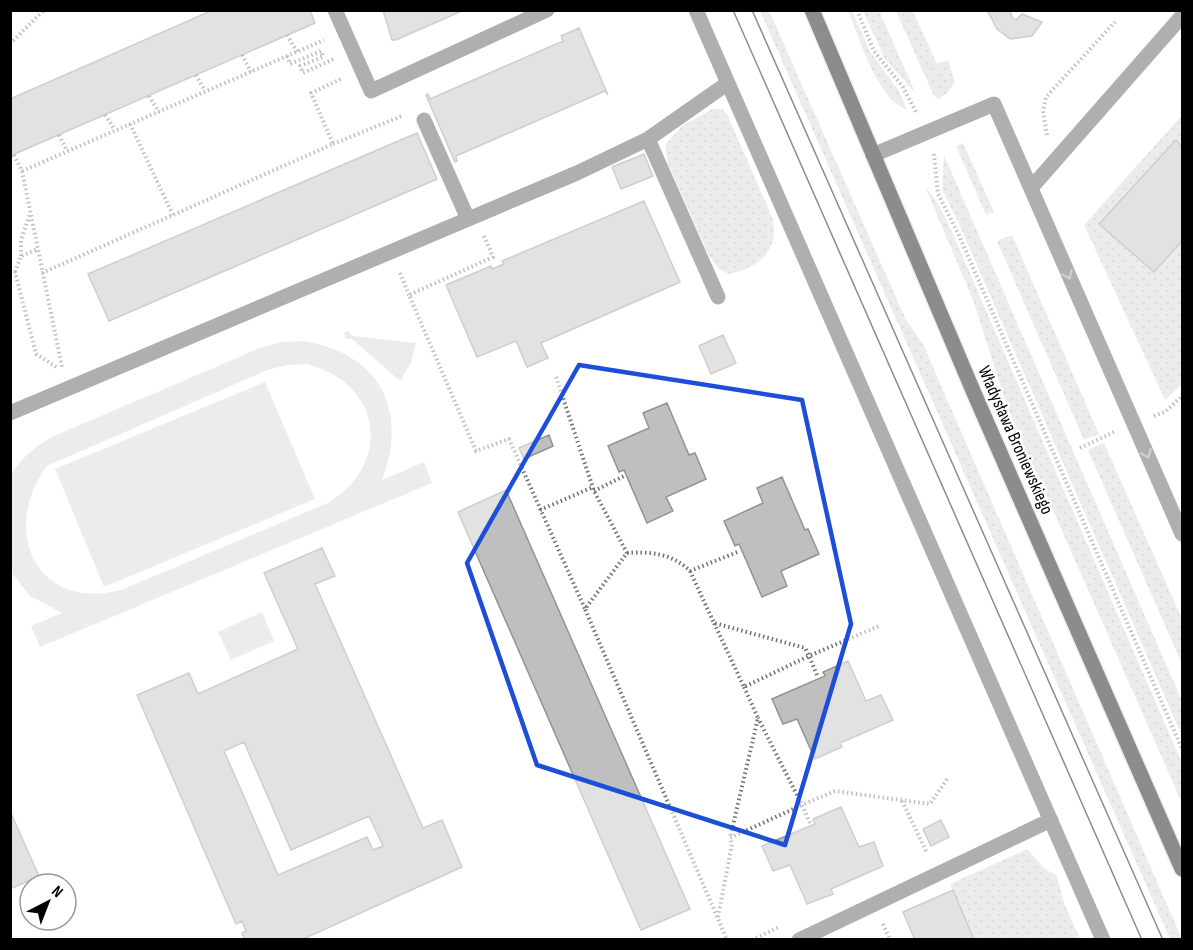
<svg xmlns="http://www.w3.org/2000/svg" width="1193" height="950" font-family="'Sofia Sans Condensed',sans-serif">
  <style>
    .grass { fill: url(#grass-dots) }
    .park { fill: #d6d6d6; fill-rule: evenodd }
    .building { fill: #bfbfbf; stroke: #939393; stroke-width: 1.5; fill-rule: evenodd }
    .lines { fill: none; stroke-linecap: round; stroke-linejoin: round }
    .major-casing { stroke: #dbdbdb; stroke-width: 18 }
    .path { stroke: #717171; stroke-width: 4; stroke-dasharray: 1.5 3; stroke-linecap: butt }
    .minor { stroke: #4f4f4f; stroke-width: 15 }
    .major { stroke: #000; stroke-width: 15 }
    .tram { stroke: #000; stroke-width: 1.5 }
    .oneway { stroke: #959595 }
    .marked { fill: none; stroke: #1d4ed8; stroke-width: 4.5; stroke-linejoin: round }
    .labels { text-anchor: middle; stroke-width: 5; stroke-linejoin: round; paint-order: stroke }
    .street-label { font-size: 18px; fill: #000; stroke: #fff }
  </style>
  <defs>
    <pattern id="grass-dots" width="8" height="8" patternUnits="userSpaceOnUse" patternTransform="scale(1.5)"><rect width="8" height="8" fill="#d6d6d6"/><path d="M2 2h.1M6 6h.1" fill="none" stroke="#b6b6b6" stroke-width="1.8" stroke-linecap="round"/></pattern>
  </defs>
  <rect width="100%" height="100%" fill="#fff"/>
  <path class="grass" d="M 760,11 L 768,11 L 772,17 L 906,320 L 923,344 L 1182,939 L 1170,939 Z
    M 848,11 L 852,11 L 871,53 L 899,91 L 907,110 C 876,98 861,40 848,11 Z
    M 863,11 L 879,11 L 916,94 L 885,59 Z
    M 896,11 L 913,11 L 937,64 L 948,60 L 955,82 L 947,93 L 938,99 L 934,96 Z
    M 712,109 L 722,109 L 727,114 L 773,219 C 779,251 759,268 729,274 L 719,269 L 709,256 L 668,164 L 665,145 L 682,126 Z
    M 1182,115 L 1182,384 L 1165,400 L 1084,225 Z
    M 963,143 L 994,212 L 986,215 L 956,146 Z
    M 944,155 L 1182,701 L 1182,736 L 963,233 L 942,189 Z
    M 926,189 C 939,196 964,260 971,276 L 1182,763 L 1182,803 L 1007,406 L 973,300 Z
    M 1012,235 L 1099,434 L 1084,440 L 997,241 Z
    M 1104,443 L 1182,619 L 1182,664 L 1088,450 Z
    M 1027,849 L 1044,868 L 1057,876 L 1064,903 L 1080,939 L 974,939 L 950,884 Z"/>
  <path class="park" d="M 348,331 L 353,336 L 416,343 L 411,363 L 400,381 L 352,339 L 345,339 L 344,333 Z
    M 303,341 C 379,353 409,409 382,480 L 424,462 L 432,483 L 40,647 L 31,626 L 62,613 L 30,596 L 11,572 L 11,474 C 22,457 36,446 54,436 L 260,348 L 281,342 ZM 307,364 C 381,383 394,463 328,503 L 121,590 C 35,612 0,529 47,466 L 270,369 L 288,365 Z
    M 265,382 L 315,499 L 104,587 L 55,469 Z
    M 262,612 L 274,641 L 231,660 L 218,632 Z"/>
  <path class="building" d="M 213,10 L 310,10 L 315,23 L 10,156 L 10,99 Z
    M 383,10 L 464,10 L 396,40 L 392,40 Z
    M 987,10 L 1010,10 L 1012,17 L 1016,20 L 1022,14 L 1042,22 L 1032,36 L 1010,39 L 997,29 Z
    M 579,28 L 608,95 L 605,91 L 456,156 L 457,161 L 455,162 L 426,95 L 428,94 L 430,99 L 563,41 L 561,36 Z
    M 417,133 L 437,179 L 109,321 L 88,274 Z
    M 1176,140 L 1182,147 L 1182,241 L 1154,272 L 1099,224 Z
    M 644,154 L 653,176 L 621,189 L 612,167 Z
    M 644,201 L 680,282 L 541,343 L 548,358 L 527,367 L 516,341 L 477,357 L 446,285 L 491,266 L 492,269 L 504,264 L 502,261 Z
    M 723,335 L 736,363 L 711,374 L 699,346 Z
    M 667,403 L 689,455 L 695,453 L 706,479 L 666,497 L 673,511 L 647,523 L 624,470 L 619,472 L 608,446 L 649,428 L 643,413 Z
    M 549,435 L 553,446 L 524,459 L 519,448 Z
    M 782,477 L 805,530 L 808,529 L 819,554 L 781,571 L 787,586 L 762,597 L 739,544 L 735,546 L 724,521 L 763,503 L 757,488 Z
    M 506,490 L 690,909 L 641,930 L 458,512 Z
    M 322,548 L 335,576 L 315,584 L 423,828 L 442,820 L 462,867 L 301,940 L 245,940 L 242,933 L 246,931 L 242,921 L 236,924 L 137,695 L 189,673 L 198,694 L 298,649 L 264,573 ZM 244,742 L 291,850 L 369,816 L 383,846 L 373,850 L 367,837 L 278,875 L 224,751 Z
    M 848,661 L 866,701 L 881,695 L 893,720 L 840,743 L 842,747 L 815,759 L 797,719 L 783,724 L 772,699 L 825,676 L 823,672 Z
    M 841,807 L 859,847 L 874,842 L 883,866 L 831,889 L 833,894 L 807,904 L 790,865 L 773,871 L 762,846 L 815,824 L 813,819 Z
    M 10,811 L 39,876 L 10,889 Z
    M 941,820 L 949,837 L 931,846 L 923,829 Z
    M 953,890 L 974,940 L 915,940 L 903,912 Z"/>
  <g class="lines">
    <g class="major-casing">
      <path id="major" d="M 812,10 L 974,393 L 1182,869"/>
    </g>
    <path class="path" d="M 857,10 L 874,51 L 903,87 L 917,114
      M 287,35 L 297,52
      M 10,44 L 44,10
      M 242,55 L 251,72
      M 287,56 L 290,64 L 321,51 L 323,57 L 300,66 L 303,73 L 334,59
      M 196,75 L 205,91
      M 149,96 L 159,112
      M 105,115 L 115,130
      M 130,124 L 173,215
      M 59,135 L 67,151
      M 1047,135 L 1043,111 L 1046,97 L 1115,22
      M 333,144 L 402,116
      M 934,154 L 938,194 L 958,233 L 1182,749
      M 14,155 L 22,171 L 62,367
      M 22,171 L 324,40
      M 484,236 L 493,257 L 409,295 L 476,451 L 509,439 L 585,609
      M 21,256 L 21,240 L 30,214
      M 15,272 L 21,256 L 38,249
      M 42,273 L 333,144 L 311,93 L 341,79
      M 400,273 L 409,295
      M 10,274 L 15,272 L 36,354 L 58,368
      M 556,377 L 594,491 L 627,553 L 585,609 L 727,940
      M 1154,416 L 1165,412 L 1182,396
      M 1080,448 L 1114,432
      M 594,491 L 624,476
      M 540,510 L 593,487
      M 627,553 C 650,551 673,554 690,571 L 740,551
      M 690,571 L 714,623 L 805,648 L 809,656 L 744,687 L 714,623
      M 817,675 L 809,656 L 879,626
      M 744,687 L 758,718 L 730,838 L 802,805 L 758,718
      M 902,801 L 927,853
      M 810,823 L 802,805 L 835,791 L 930,804 L 947,779
      M 718,917 L 732,844 L 730,838
      M 883,924 L 890,940
      M 752,940 L 779,927"/>
    <path class="minor" d="M 335,10 L 371,91 L 547,10
      M 696,10 L 1103,940
      M 424,120 L 468,219
      M 648,139 L 718,297
      M 873,155 L 994,104 L 1182,534
      M 1031,188 L 1182,16
      M 10,413 L 577,173 L 648,139 L 728,83
      M 799,940 L 1051,820"/>
    <use href="#major" class="major"/>
    <path class="tram" d="M 733,10 L 1142,940
      M 752,10 L 1163,940"/>
  </g>
  <defs><path id="oneway-chevron" d="M-2-3.5L2.5 0L-2 3.5" fill="none" stroke-width="1.6" stroke-linecap="round" stroke-linejoin="round" transform="scale(1.5)"/></defs>
  <g class="oneway">
    <use href="#oneway-chevron" transform="translate(1068 275) rotate(66)"/>
    <use href="#oneway-chevron" transform="translate(1147 454) rotate(66)"/>
  </g>
  <path d="M0 0H1193V950H0ZM 579,365 L 802,400 L 851,624 L 785,845 L 537,765 L 467,563 Z" fill="#fff" fill-opacity=".55" fill-rule="evenodd"/>
  <path class="marked" d="M 579,365 L 802,400 L 851,624 L 785,845 L 537,765 L 467,563 Z"/>
  <g class="labels">
    <g class="street-label">
      <text transform="translate(1016 440) rotate(66)" y="6">Władysława Broniewskiego</text>
    </g>
  </g>
  <rect width="1193" height="950" fill="none" stroke="#000000" stroke-width="24"/>
  <g transform="translate(48 902) rotate(42)"><circle r="28" fill="#ffffff" stroke="#999999" stroke-width="1.5"/>
  <path d="M0-4.5L10 22L0 15L-10 22Z" fill="#000000"/>
  <text y="-9" font-size="16" font-weight="bold" text-anchor="middle" fill="#000000">N</text>
  </g>
</svg>
